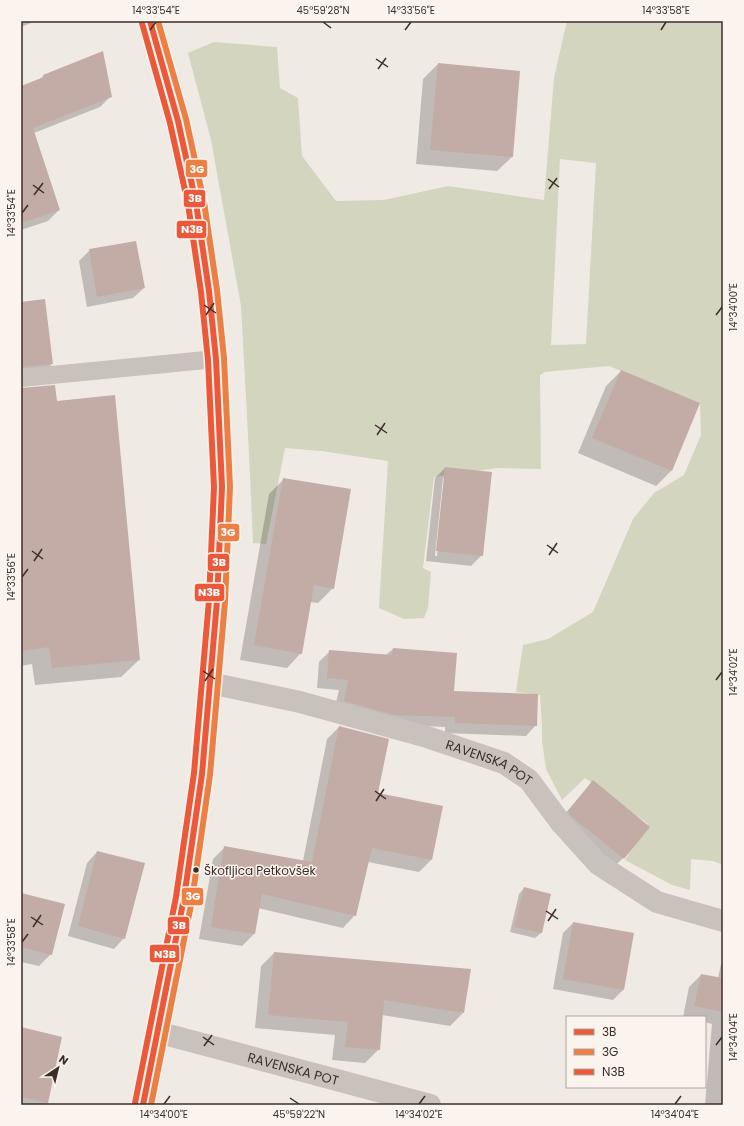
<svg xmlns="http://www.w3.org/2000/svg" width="744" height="1126" font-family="Poppins,sans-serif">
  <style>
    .green { fill: #d3d5be; fill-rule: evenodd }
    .shadow { fill: #0003; fill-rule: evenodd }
    .building { fill: #c3aca5 }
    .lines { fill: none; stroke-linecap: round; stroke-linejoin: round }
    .service { stroke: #c9c1bc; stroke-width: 18 }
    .minor { stroke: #c9c1bc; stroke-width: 22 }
    .primary { stroke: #b8afab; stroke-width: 22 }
    .bus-1-casing { stroke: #fbf3ed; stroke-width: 9 }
    .bus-2-casing { stroke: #fbf3ed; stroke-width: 9 }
    .bus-3-casing { stroke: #fbf3ed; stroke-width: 9 }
    .bus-1 { stroke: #ec593a; stroke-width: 6 }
    .bus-2 { stroke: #ec7f44; stroke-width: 6 }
    .bus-3 { stroke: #ec593a; stroke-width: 6 }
    .ticks { fill: none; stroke: #3b2e2a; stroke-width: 1.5 }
    .bus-dot { fill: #3b2e2a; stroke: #fbf3ed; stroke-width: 1.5 }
    .labels { text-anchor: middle; stroke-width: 3; stroke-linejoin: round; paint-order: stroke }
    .bus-label { font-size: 12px; fill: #3b2e2a; stroke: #fbf3ed; text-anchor: start }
    .street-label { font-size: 13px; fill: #3b2e2a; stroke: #fbf3ed }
    .line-badge { stroke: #fbf3ed; stroke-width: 1.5 }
    .badge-label { font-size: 11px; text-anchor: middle; font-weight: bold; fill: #fff }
    .neatline { fill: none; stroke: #3b2e2a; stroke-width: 1.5 }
    .ticks-label { font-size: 10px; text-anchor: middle; fill: #3b2e2a }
  </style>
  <rect width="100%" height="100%" fill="#f0eae4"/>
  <path class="green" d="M 567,21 L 723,21 L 723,865 L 713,861 L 691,859 L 690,890 L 672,885 L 625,860 L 648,824 L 585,778 L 562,800 L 546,769 L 542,741 L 542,726 L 540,695 L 516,692 L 523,645 L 548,639 L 593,612 L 633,519 L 654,493 L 684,475 L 701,435 L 700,403 L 609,366 L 545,372 L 540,375 L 541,469 L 497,468 L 434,477 L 423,568 L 431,572 L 428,608 L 424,618 L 404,619 L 379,608 L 388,461 L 321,451 L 285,448 L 266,544 L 253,543 L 249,454 L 241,306 L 211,140 L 188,53 L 214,42 L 277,47 L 280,88 L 298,98 L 302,156 L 336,201 L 384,200 L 448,186 L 544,200 L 554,78 ZM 560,159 L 596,163 L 586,344 L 551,345 Z"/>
  <path class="shadow" d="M 21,21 L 36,21 L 21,27 Z
    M 102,52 L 111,96 L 100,107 L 34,133 L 59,210 L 48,221 L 21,230 L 21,87 L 40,79 L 43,76 Z
    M 438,64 L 512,157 L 497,171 L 416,164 L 423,79 Z
    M 90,250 L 144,288 L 133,298 L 87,307 L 79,261 Z
    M 21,303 L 52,364 L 34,381 L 21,383 Z
    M 621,371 L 699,404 L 671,471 L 656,486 L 578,453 L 606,386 Z
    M 21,389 L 56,402 L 139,660 L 121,677 L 35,685 L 32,664 L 21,666 Z
    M 445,468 L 482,555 L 471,566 L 426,561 L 435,478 ZM 443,478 L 445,478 L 437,556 L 435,556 Z
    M 284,479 L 333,588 L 318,603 L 310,602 L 301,653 L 287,668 L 240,660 L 269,494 Z
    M 393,649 L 453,692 L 536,725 L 526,736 L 445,733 L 445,727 L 383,724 L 334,711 L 339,690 L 317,688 L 319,662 L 330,651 L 386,655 Z
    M 339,727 L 377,794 L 431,860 L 419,872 L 368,862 L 355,915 L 343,928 L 258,908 L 254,934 L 242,946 L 199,939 L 213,859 L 225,847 L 303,861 L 327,739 Z
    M 593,781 L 649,827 L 623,858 L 612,869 L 558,822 Z
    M 97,852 L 124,938 L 114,949 L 68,936 L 87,863 Z
    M 524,888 L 550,895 L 541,933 L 535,938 L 510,932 L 519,894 Z
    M 21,894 L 51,954 L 39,966 L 21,962 Z
    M 573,923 L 623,990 L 613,1000 L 553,989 L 563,933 Z
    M 274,953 L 463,1013 L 450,1026 L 382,1015 L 379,1049 L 365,1063 L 332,1060 L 335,1035 L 255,1028 L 261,966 Z
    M 723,962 L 723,1105 L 705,1105 L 712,1024 L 705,1022 L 705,1017 L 683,1017 L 689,987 L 701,975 L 718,978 L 721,964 Z
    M 21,1028 L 61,1037 L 47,1105 L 21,1105 Z"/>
  <path class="building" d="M 103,51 L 112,97 L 33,128 L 60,210 L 21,223 L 21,86 L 44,77 L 43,75 Z
    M 438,63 L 520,71 L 513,157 L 430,150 Z
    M 136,241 L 145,288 L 97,297 L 89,249 Z
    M 45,299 L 53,364 L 21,367 L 21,302 Z
    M 621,370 L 700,403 L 672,471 L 592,438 Z
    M 55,385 L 57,401 L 115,395 L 140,660 L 52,668 L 49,647 L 21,651 L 21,388 Z
    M 445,467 L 492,472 L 483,556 L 436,551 Z
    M 283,478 L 351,489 L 334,589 L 314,585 L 302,654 L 254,645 Z
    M 393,648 L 457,653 L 454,691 L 538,694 L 537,726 L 455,723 L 455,717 L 394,715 L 344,701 L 348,680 L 327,678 L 329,650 L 392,655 Z
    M 339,726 L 389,739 L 378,793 L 443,806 L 432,860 L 372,848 L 356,916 L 262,894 L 255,934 L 211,927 L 224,846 L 312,862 Z
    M 593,780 L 650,827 L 624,859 L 571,816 L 568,811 Z
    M 97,851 L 145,863 L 125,939 L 78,926 Z
    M 524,887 L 551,894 L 542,933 L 514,927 Z
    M 21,893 L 65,904 L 52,955 L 21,947 Z
    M 573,922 L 634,933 L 624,990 L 563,979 Z
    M 274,952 L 471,969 L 464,1013 L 384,1000 L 380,1050 L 345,1047 L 348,1022 L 268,1015 Z
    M 701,974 L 723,978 L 723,1012 L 694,1006 Z
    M 21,1027 L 62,1037 L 48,1103 L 21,1097 Z"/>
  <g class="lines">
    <path class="service" d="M 21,378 L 216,359"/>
    <g class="minor">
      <path id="s1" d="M 210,683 L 300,702 L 427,737 L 504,763 L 529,780 L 561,823 L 598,864 L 657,902 L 723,921"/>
      <path id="s2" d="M 157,1032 L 430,1105"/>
    </g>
    <path class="primary" d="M 143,1105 L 184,898 L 202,774 L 217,601 L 222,487 L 216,359 L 209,291 L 196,203 L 178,121 L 150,21"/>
    <g class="bus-1-casing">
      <path id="bus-1" d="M 143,1105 L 184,898 L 202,774 L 217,601 L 222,487 L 216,359 L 209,291 L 196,203 L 178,121 L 150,21"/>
    </g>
    <g class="bus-2-casing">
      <path id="bus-2" d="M 151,1105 L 192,900 L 210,775 L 225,602 L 230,487 L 224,358 L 217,290 L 204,202 L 186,119 L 158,21"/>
    </g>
    <g class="bus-3-casing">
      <path id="bus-3" d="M 135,1103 L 176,897 L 194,773 L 209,600 L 214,487 L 208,360 L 201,292 L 188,204 L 170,123 L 142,23"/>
    </g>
    <use href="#bus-1" class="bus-1"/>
    <use href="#bus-2" class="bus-2"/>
    <use href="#bus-3" class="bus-3"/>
  </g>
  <path class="ticks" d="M 323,22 L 331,28M 150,30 L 156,22M 405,30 L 411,22M 661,30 L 666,22M 376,59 L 388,67M 378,69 L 386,58M 548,179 L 559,187M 33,185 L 44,193M 549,189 L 557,178M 34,195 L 43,183M 22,213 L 28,205M 204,305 L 216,313M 206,315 L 214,303M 716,315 L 722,307M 375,425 L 387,433M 377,435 L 385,423M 547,545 L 558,553M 32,551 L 43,559M 549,555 L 557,543M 34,561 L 42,549M 22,577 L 28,569M 203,671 L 215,679M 716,680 L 722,672M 205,681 L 213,669M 375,791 L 386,799M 376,801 L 384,789M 546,911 L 558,919M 31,917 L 43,925M 548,921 L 556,909M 33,927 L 41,915M 22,942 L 28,934M 203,1037 L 214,1045M 716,1045 L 722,1037M 204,1046 L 212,1035M 290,1098 L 299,1104M 164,1104 L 170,1096M 419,1104 L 425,1096M 675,1104 L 681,1096"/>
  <circle class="bus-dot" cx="196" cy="870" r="3.5"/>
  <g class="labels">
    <g class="bus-label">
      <text x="204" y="875">Škofljica Petkovšek</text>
    </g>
    <g class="street-label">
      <text dy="5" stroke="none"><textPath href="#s1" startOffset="291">RAVENSKA POT</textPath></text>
      <text dy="5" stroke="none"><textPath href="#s2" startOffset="141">RAVENSKA POT</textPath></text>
    </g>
  </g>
  <g class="line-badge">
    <rect x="185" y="159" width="23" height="19" rx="4" fill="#ec7f44"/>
    <rect x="183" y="189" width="23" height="19" rx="4" fill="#ec593a"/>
    <rect x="176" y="220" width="31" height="19" rx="4" fill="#ec593a"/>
    <rect x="217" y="523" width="23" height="19" rx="4" fill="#ec7f44"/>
    <rect x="207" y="553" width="23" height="19" rx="4" fill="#ec593a"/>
    <rect x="194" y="583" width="31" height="19" rx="4" fill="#ec593a"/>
    <rect x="181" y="887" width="23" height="19" rx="4" fill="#ec7f44"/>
    <rect x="167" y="916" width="23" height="19" rx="4" fill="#ec593a"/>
    <rect x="149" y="944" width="31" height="19" rx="4" fill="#ec593a"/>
  </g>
  <g class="badge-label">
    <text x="197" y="173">3G</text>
    <text x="195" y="202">3B</text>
    <text x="192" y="233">N3B</text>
    <text x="228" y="536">3G</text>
    <text x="219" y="566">3B</text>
    <text x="209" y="596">N3B</text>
    <text x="193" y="900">3G</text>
    <text x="179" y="929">3B</text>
    <text x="165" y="958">N3B</text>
  </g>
  <rect width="744" height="1126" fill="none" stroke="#fbf3ed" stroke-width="44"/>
  <rect x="566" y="1016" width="140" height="72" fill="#fbf3ed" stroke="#aea49f"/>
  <rect x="574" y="1029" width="20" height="6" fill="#ec593a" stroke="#aea49f"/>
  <text x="602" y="1036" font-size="12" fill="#3b2e2a">3B</text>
  <rect x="574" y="1049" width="20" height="6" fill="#ec7f44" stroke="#aea49f"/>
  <text x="602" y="1056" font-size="12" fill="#3b2e2a">3G</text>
  <rect x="574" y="1069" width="20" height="6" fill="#ec593a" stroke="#aea49f"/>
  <text x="602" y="1076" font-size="12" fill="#3b2e2a">N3B</text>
  <g transform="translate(58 1068) rotate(35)" stroke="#fbf3ed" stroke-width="3" paint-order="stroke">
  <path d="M0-3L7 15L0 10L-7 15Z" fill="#3b2e2a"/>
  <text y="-6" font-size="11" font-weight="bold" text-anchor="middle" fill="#3b2e2a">N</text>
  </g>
  <rect x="22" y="22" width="700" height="1082" class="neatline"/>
  <g class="ticks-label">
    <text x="156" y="14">14°33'54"E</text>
    <text x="323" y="14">45°59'28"N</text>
    <text x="411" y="14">14°33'56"E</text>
    <text x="666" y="14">14°33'58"E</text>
    <text transform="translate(11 213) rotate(-90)" y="4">14°33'54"E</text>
    <text transform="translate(733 307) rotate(-90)" y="4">14°34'00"E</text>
    <text transform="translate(11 577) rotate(-90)" y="4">14°33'56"E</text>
    <text transform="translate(733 672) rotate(-90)" y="4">14°34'02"E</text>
    <text transform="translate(11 942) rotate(-90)" y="4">14°33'58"E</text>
    <text transform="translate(733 1037) rotate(-90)" y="4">14°34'04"E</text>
    <text x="164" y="1118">14°34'00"E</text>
    <text x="299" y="1118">45°59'22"N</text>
    <text x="419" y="1118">14°34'02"E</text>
    <text x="675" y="1118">14°34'04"E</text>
  </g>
</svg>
